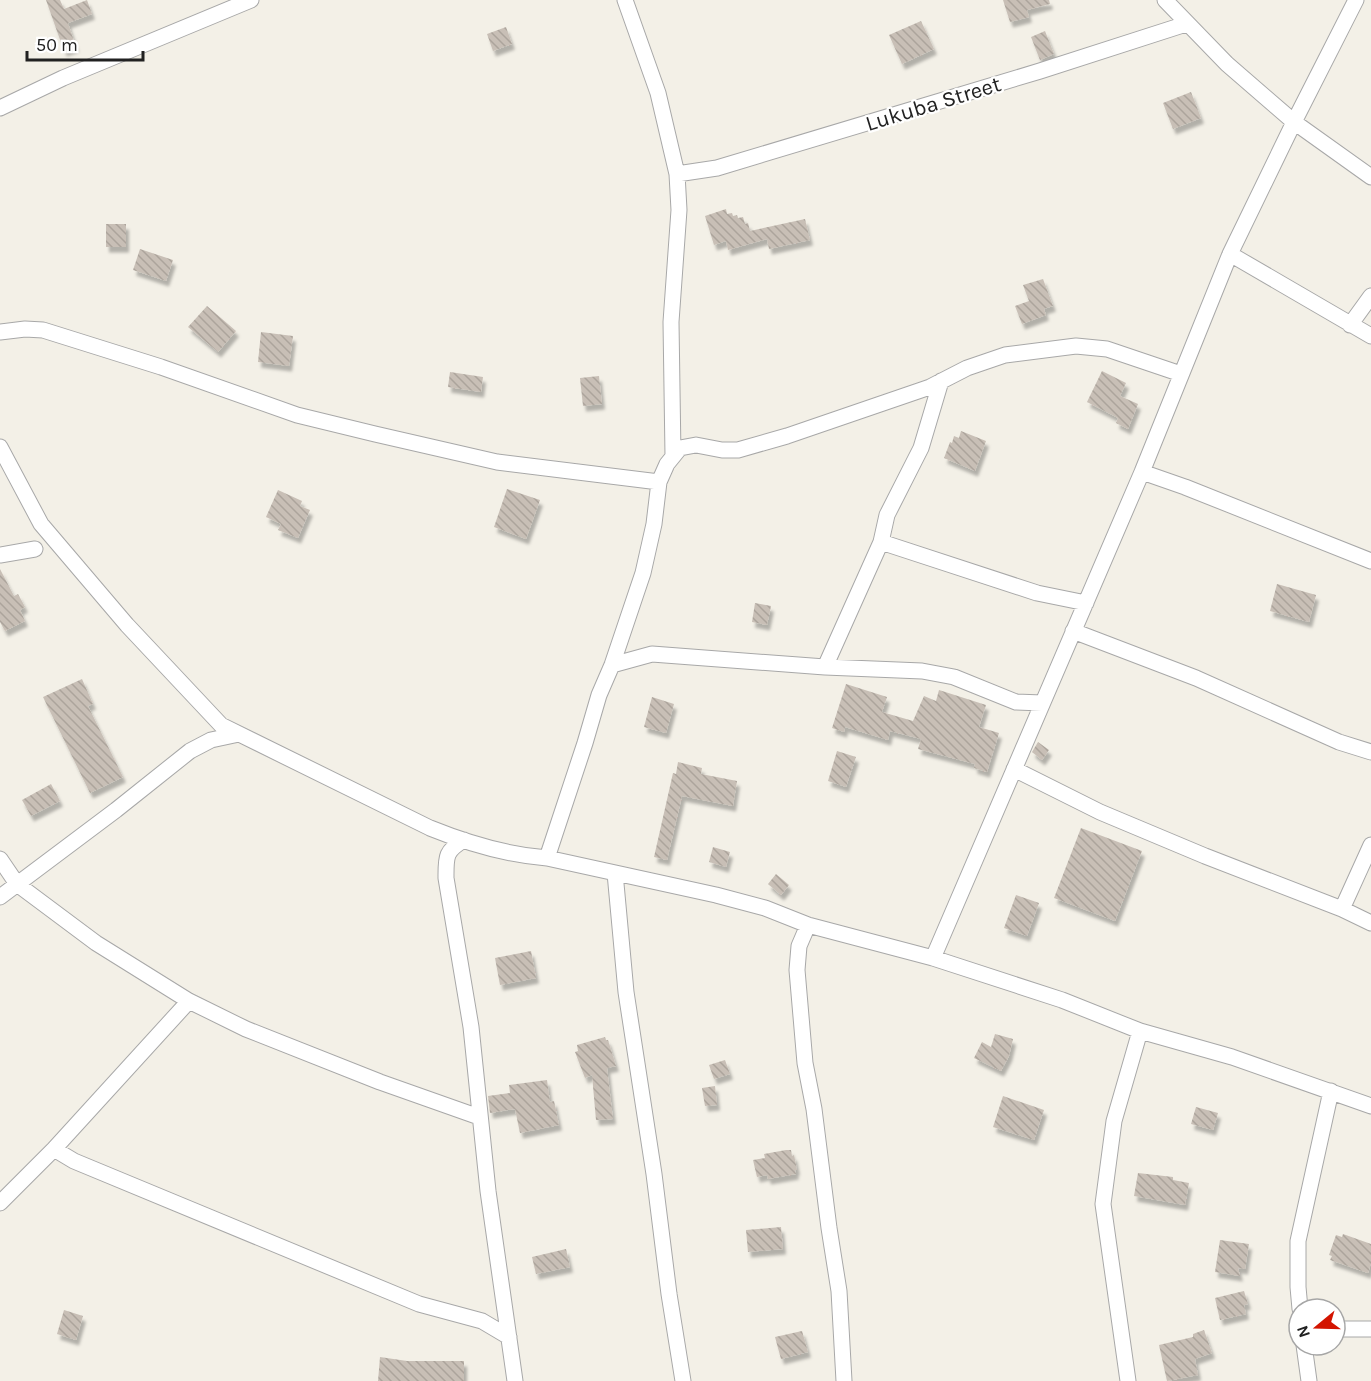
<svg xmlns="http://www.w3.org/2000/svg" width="1371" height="1381" font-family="Karla,sans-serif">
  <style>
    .building { fill: url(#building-back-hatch); filter: url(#shadow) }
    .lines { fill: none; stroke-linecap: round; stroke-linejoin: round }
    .minor-casing { stroke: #a8a8a8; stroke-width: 17 }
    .minor { stroke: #fff; stroke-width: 15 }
    .labels { text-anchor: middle; stroke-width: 4.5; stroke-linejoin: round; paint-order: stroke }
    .street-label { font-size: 22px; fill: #212121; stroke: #fff }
  </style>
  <defs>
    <pattern id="building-back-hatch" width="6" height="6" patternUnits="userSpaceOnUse" patternTransform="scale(1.5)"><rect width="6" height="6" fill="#c8bfb6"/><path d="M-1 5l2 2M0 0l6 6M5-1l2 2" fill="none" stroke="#aca49c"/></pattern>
    <filter id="shadow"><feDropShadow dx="3" dy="5.5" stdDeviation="1.5" flood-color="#0004"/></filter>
  </defs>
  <rect width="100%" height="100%" fill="#f3f0e7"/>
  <path class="building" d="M 46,0 L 60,0 L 64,9 L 87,0 L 92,14 L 68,23 L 76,47 L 64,51 Z
    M 1003,0 L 1049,0 L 1050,4 L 1027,10 L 1029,17 L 1010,22 Z
    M 921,21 L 934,49 L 902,64 L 889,35 Z
    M 506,27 L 512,44 L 493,51 L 487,34 Z
    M 1045,31 L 1054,54 L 1040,60 L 1031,37 Z
    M 1191,92 L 1201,118 L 1173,129 L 1163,103 Z
    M 726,209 L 727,214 L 732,213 L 733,216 L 737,215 L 738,218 L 743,217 L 745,224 L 748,223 L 750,231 L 805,219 L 810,240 L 769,249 L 767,239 L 728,250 L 726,241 L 714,245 L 705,216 Z
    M 106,224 L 126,224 L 126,247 L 106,247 Z
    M 140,249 L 173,260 L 166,281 L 133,270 Z
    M 1043,279 L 1053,306 L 1044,309 L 1046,315 L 1022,324 L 1015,306 L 1029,301 L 1023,285 Z
    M 207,306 L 236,331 L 218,352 L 188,327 Z
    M 261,332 L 293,336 L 289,366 L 258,362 Z
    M 1102,371 L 1126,383 L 1120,396 L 1138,404 L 1128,429 L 1116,423 L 1118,418 L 1087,402 Z
    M 450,372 L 483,377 L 481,392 L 448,387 Z
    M 599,376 L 602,404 L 583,406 L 580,378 Z
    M 961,431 L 986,441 L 975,471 L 944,458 L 950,442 L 952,443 L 954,436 L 959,438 Z
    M 507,489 L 540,500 L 526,539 L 494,527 Z
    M 278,490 L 302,501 L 300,506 L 310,510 L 298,538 L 278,530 L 281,524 L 266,517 Z
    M 0,569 L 14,596 L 18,594 L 25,607 L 20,610 L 25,621 L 5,631 L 0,622 Z
    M 1277,584 L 1316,595 L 1309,622 L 1270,611 Z
    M 755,603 L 771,606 L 767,625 L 752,622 Z
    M 82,679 L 93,704 L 88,706 L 123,777 L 90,793 L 43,697 Z
    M 846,684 L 887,697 L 882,712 L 913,721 L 924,696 L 936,701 L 939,690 L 986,705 L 979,727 L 999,733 L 987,772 L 974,768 L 975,764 L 918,749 L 921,739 L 890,731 L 888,740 L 845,727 L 844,732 L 832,728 Z
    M 652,697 L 674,704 L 666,733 L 644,727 Z
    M 1038,742 L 1049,750 L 1042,760 L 1032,752 Z
    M 837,751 L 856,757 L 846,787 L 828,781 Z
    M 678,762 L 702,768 L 701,774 L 737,781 L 733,806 L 682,796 L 667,860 L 654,857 L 673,773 L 676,774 Z
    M 51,784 L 60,801 L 31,816 L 22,800 Z
    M 1081,828 L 1142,851 L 1115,921 L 1054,898 Z
    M 713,847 L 730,852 L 726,867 L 709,862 Z
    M 776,874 L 789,885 L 781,895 L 768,884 Z
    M 1016,895 L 1039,903 L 1027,936 L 1004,928 Z
    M 531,951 L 536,978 L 500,985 L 495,958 Z
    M 995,1034 L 1013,1039 L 1009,1056 L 1001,1071 L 974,1058 L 982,1042 L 991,1047 Z
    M 605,1037 L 606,1040 L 608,1040 L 616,1066 L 607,1068 L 613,1119 L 596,1120 L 592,1075 L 585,1078 L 575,1052 L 578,1051 L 577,1045 Z
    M 725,1060 L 730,1074 L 714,1079 L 709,1065 Z
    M 547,1080 L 550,1102 L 554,1101 L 559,1125 L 520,1133 L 515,1109 L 490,1113 L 488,1096 L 510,1093 L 509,1085 Z
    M 715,1086 L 717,1105 L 705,1106 L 702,1088 Z
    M 1003,1096 L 1044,1110 L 1034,1140 L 993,1127 Z
    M 1196,1107 L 1218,1113 L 1213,1130 L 1191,1124 Z
    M 786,1150 L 791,1150 L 792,1156 L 794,1155 L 797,1170 L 795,1170 L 796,1174 L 768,1179 L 767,1175 L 757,1177 L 753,1160 L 765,1158 L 764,1154 Z
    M 1138,1173 L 1173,1177 L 1173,1180 L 1189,1183 L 1185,1205 L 1134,1196 Z
    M 781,1227 L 783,1249 L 748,1252 L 746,1230 Z
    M 1343,1234 L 1371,1244 L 1371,1263 L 1368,1273 L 1330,1260 L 1332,1256 L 1329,1255 L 1336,1235 L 1342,1237 Z
    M 1220,1240 L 1249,1244 L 1245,1269 L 1238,1268 L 1240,1276 L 1215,1272 Z
    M 566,1249 L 570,1267 L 536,1274 L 532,1257 Z
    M 1244,1291 L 1248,1304 L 1244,1305 L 1246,1314 L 1220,1320 L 1215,1298 Z
    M 64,1310 L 83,1316 L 76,1340 L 57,1334 Z
    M 1204,1330 L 1212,1353 L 1195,1359 L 1198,1375 L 1167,1381 L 1159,1345 L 1193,1337 L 1193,1334 Z
    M 802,1331 L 808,1352 L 781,1359 L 775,1337 Z
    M 380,1357 L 407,1361 L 464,1361 L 464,1381 L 378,1381 Z"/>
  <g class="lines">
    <g class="minor-casing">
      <path id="minor" d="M 625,0 L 658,93 L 677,174 L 679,210 L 671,322 L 673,456
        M 1165,0 L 1227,64 L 1294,122 L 1371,177
        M 0,108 L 63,78 L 251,0
        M 677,174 L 717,168 L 1040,71 L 1186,24
        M 1230,254 L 1371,336
        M 1350,325 L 1371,296
        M 0,332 L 25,329 L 43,330 L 161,367 L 297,415 L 375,434 L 497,462 L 659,482 L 667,464 L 680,448 L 696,445 L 722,450 L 738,450 L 787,436 L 930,387 L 967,368 L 1005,355 L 1076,346 L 1107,349 L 1181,374
        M 0,447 L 41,524 L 127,625 L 221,725 L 430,828 C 467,843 508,855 547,858 L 716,895 L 765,908 L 808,925 L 933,958 L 1062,1000 L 1140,1031 L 1232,1057 L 1371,1106
        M 1142,472 L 1185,487 L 1371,561
        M 881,542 L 1037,593 L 1086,603
        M 0,555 L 35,549
        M 1073,631 L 1196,678 L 1339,742 L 1371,752
        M 612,665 L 652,654 L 825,667 L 922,671 L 954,677 L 1016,702 L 1042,703
        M 825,667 L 881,542 L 887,515 L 921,448 L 941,381
        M 1014,769 L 1100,812 L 1205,856 L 1342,909 L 1371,923
        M 464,840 C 445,851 446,857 446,878 L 471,1027 L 488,1191 L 515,1381
        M 547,858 L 585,743 L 599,695 L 612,665 L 643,573 L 654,524 L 659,482
        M 0,859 L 17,884 L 96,943 L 189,1001 L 246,1029 L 380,1082 L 479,1117
        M 615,873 L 626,992 L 654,1174 L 669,1294 L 683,1381
        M 0,897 L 116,810 L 190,751 L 211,740 L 239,734
        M 1342,909 L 1371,845
        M 808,925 L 799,946 L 797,970 L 805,1063 L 814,1109 L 829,1228 L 839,1291 L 844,1381
        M 933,958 L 1142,472 L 1230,254 L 1294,122 L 1356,0
        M 54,1149 L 74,1161 L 419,1304 L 482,1321 L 509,1337
        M 0,1203 L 54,1149 L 189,1001
        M 1300,1309 L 1298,1287 L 1298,1241 L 1331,1091
        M 1335,1329 L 1371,1329
        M 1304,1345 L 1309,1381
        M 1128,1381 L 1103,1204 L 1114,1121 L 1140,1031"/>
    </g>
    <use href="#minor" class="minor"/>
  </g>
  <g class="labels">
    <g class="street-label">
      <text transform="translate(933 103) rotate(-17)" y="8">Lukuba Street</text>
    </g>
  </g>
  <g transform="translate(1317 1327) rotate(251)"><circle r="28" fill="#ffffff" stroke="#a6a6a6" stroke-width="1.5"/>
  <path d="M0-4.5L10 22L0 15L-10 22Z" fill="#d31400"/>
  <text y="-9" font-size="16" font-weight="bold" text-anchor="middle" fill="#212121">N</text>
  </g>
  <path d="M27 51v9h116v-9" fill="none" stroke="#212121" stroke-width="3"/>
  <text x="36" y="51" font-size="18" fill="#212121" stroke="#ffffff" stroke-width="4.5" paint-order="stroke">50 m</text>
</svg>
